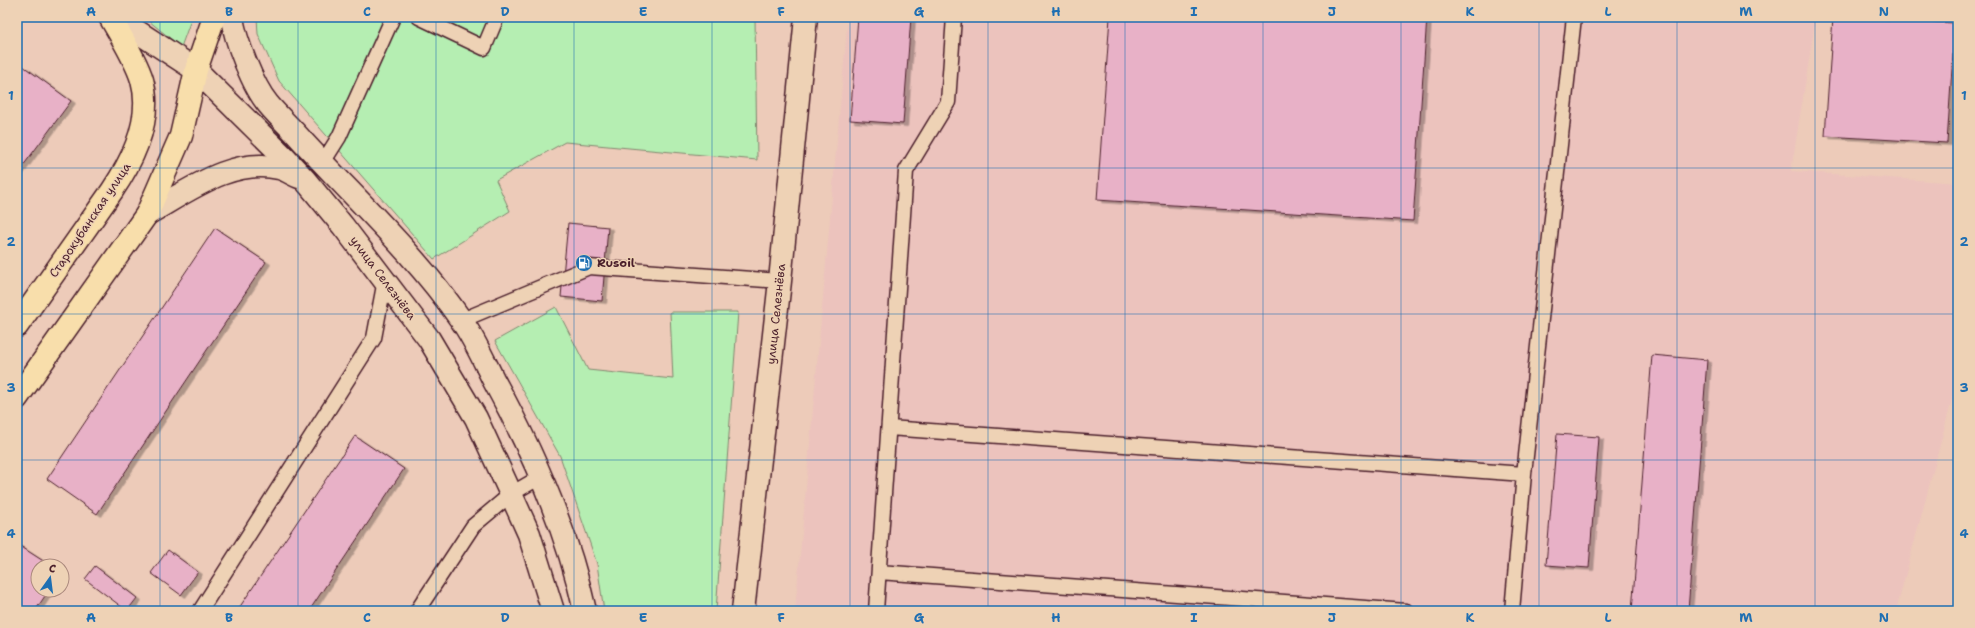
<svg xmlns="http://www.w3.org/2000/svg" width="1975" height="628" font-family="'Shantell Sans',sans-serif">
  <style>
    .built { fill: #ecc3bd }
    .green { fill: #b5eeb2; stroke: #80866e }
    .building { fill: #e8b1c7; stroke: #4a1f2b; filter: url(#shadow) }
    .lines { fill: none; stroke-linecap: round; stroke-linejoin: round }
    .lane-casing { stroke: #4a1f2b; stroke-width: 17 }
    .secondary-casing { stroke: #4a1f2b; stroke-width: 25 }
    .primary-casing { stroke: #4a1f2b; stroke-width: 25 }
    .lane { stroke: #eed2b5; stroke-width: 14 }
    .secondary { stroke: #eed2b5; stroke-width: 22 }
    .primary { stroke: #f8deab; stroke-width: 22 }
    .grid { fill: none; stroke: #1f6fb2; stroke-width: 1; stroke-opacity: 0.55 }
    .labels { text-anchor: middle; stroke-width: 3; stroke-linejoin: round; paint-order: stroke }
    .street-label { font-size: 12px; fill: #4a1f2b; stroke: #eed2b5 }
    .poi-label { font-size: 12px; font-weight: bold; fill: #4a1f2b; stroke: #eed2b5; text-anchor: start }
    .neatline { fill: none; stroke: #1f6fb2; stroke-width: 1.5 }
    .grid-label { font-size: 13px; text-anchor: middle; font-weight: bold; fill: #1f6fb2 }
  </style>
  <defs>
    <filter id="shadow"><feDropShadow dx="4.5" dy="2.5" stdDeviation="0" flood-color="#0004"/></filter>
  </defs>
  <rect width="100%" height="100%" fill="#edcbb9"/>
  <filter id="ink" filterUnits="userSpaceOnUse"><feTurbulence type="fractalNoise" baseFrequency=".025" numOctaves="2"/><feDisplacementMap in="SourceGraphic" scale="8" xChannelSelector="R" yChannelSelector="G"/><feConvolveMatrix kernelMatrix="1 2 1 2 8 2 1 2 1" color-interpolation-filters="sRGB"/></filter>
  <g filter="url(#ink)">
    <path class="built" d="M 848,17 L 1816,17 L 1791,171 L 1958,183 L 1958,377 L 1896,611 L 795,611 Z"/>
    <path class="green" d="M 144,17 L 192,17 L 181,47 Z
      M 257,17 L 755,17 L 757,160 L 565,142 L 496,180 L 510,211 L 434,259 L 279,81 L 258,34 Z
      M 556,307 L 588,370 L 673,379 L 670,312 L 738,312 L 716,611 L 604,611 L 597,564 L 560,456 L 495,341 Z"/>
    <path class="building" d="M 858,17 L 911,17 L 903,124 L 850,120 Z
      M 1110,17 L 1427,17 L 1413,221 L 1097,200 Z
      M 1833,17 L 1955,23 L 1947,143 L 1825,136 Z
      M 23,66 L 71,101 L 17,174 L 17,74 Z
      M 568,223 L 608,227 L 602,301 L 561,297 Z
      M 215,228 L 266,262 L 97,514 L 47,479 Z
      M 1652,355 L 1707,360 L 1688,611 L 1632,611 Z
      M 1557,434 L 1599,437 L 1589,568 L 1546,565 Z
      M 355,436 L 404,469 L 309,611 L 237,611 Z
      M 17,544 L 51,566 L 38,566 L 38,590 L 49,590 L 35,611 L 17,611 Z
      M 168,550 L 198,572 L 181,595 L 151,573 Z
      M 95,566 L 137,598 L 127,611 L 85,579 Z"/>
    <g class="lines">
      <g class="lane-casing">
        <path id="lane" d="M 419,17 L 484,48 L 497,17
          M 322,164 L 339,137 L 393,17
          M 462,320 L 589,267 L 780,281
          M 889,428 L 1524,474
          M 879,572 L 1406,611
          M 200,611 L 374,338 L 385,280
          M 417,611 L 473,526 L 511,494 L 542,476
          M 876,611 L 906,171 L 948,102 L 954,17
          M 1512,611 L 1524,474 L 1574,17"/>
      </g>
      <g class="secondary-casing">
        <path id="secondary" d="M 115,17 L 196,70 L 281,154 L 305,180 L 343,226 L 429,339 L 476,418 L 511,494 L 529,534 L 553,611
          M 232,17 C 235,40 253,86 268,104 C 277,115 288,125 297,135 C 352,196 414,252 461,320 C 474,338 483,359 493,379 C 533,452 567,529 585,611
          M 147,214 C 187,192 231,157 279,168 C 286,170 292,174 299,177
          M 743,611 L 780,281 L 806,17"/>
      </g>
      <g class="primary-casing">
        <path id="primary" d="M 17,326 L 112,191 C 133,160 153,119 142,80 C 137,62 120,34 110,17
          M 17,398 L 147,214 L 181,136 L 196,70 L 214,17"/>
      </g>
      <use href="#lane" class="lane"/>
      <use href="#secondary" class="secondary"/>
      <use href="#primary" class="primary"/>
    </g>
  </g>
  <path class="grid" d="M 160,17 L 160,611M 298,17 L 298,611M 436,17 L 436,611M 574,17 L 574,611M 712,17 L 712,611M 850,17 L 850,611M 988,17 L 988,611M 1125,17 L 1125,611M 1263,17 L 1263,611M 1401,17 L 1401,611M 1539,17 L 1539,611M 1677,17 L 1677,611M 1815,17 L 1815,611M 17,168 L 1958,168M 17,314 L 1958,314M 17,460 L 1958,460"/>
  <defs>
    <g id="fuel-disc" transform="scale(0.9)"><circle r="9.5" fill="#1f6fb2" stroke="#eed2b5"/><path d="M-5.5-6h7V0h2V4h1.3V-2.5L3-4.5l.8-.8L6-3V5H2.5V1h-1V6h-7ZM-4.2-4.7v3.2H.2V-4.7Z" fill="#fff"/></g>
  </defs>
  <g fill-rule="evenodd">
    <use href="#fuel-disc" x="584" y="263"/>
  </g>
  <g class="labels">
    <g class="street-label">
      <text transform="translate(90 220) rotate(-56)" y="4">Старокубанская улица</text>
      <text transform="translate(383 278) rotate(53)" y="4">улица Селезнёва</text>
      <text transform="translate(776 314) rotate(-84)" y="4">улица Селезнёва</text>
    </g>
    <g class="poi-label">
      <text x="597" y="267">Rusoil</text>
    </g>
  </g>
  <rect width="1975" height="628" fill="none" stroke="#eed2b5" stroke-width="44"/>
  <g transform="translate(50 578) rotate(14)"><circle r="19" fill="#eed2b5" stroke="#ac8a7e"/>
  <path d="M0-3L7 15L0 10L-7 15Z" fill="#1f6fb2"/>
  <text y="-6" font-size="11" font-weight="bold" text-anchor="middle" fill="#4a1f2b">С</text>
  </g>
  <rect x="22" y="22" width="1931" height="584" class="neatline"/>
  <g class="grid-label">
    <text x="91" y="16">A</text>
    <text x="229" y="16">B</text>
    <text x="367" y="16">C</text>
    <text x="505" y="16">D</text>
    <text x="643" y="16">E</text>
    <text x="781" y="16">F</text>
    <text x="919" y="16">G</text>
    <text x="1056" y="16">H</text>
    <text x="1194" y="16">I</text>
    <text x="1332" y="16">J</text>
    <text x="1470" y="16">K</text>
    <text x="1608" y="16">L</text>
    <text x="1746" y="16">M</text>
    <text x="1884" y="16">N</text>
    <text x="11" y="100">1</text>
    <text x="1964" y="100">1</text>
    <text x="11" y="246">2</text>
    <text x="1964" y="246">2</text>
    <text x="11" y="392">3</text>
    <text x="1964" y="392">3</text>
    <text x="11" y="538">4</text>
    <text x="1964" y="538">4</text>
    <text x="91" y="622">A</text>
    <text x="229" y="622">B</text>
    <text x="367" y="622">C</text>
    <text x="505" y="622">D</text>
    <text x="643" y="622">E</text>
    <text x="781" y="622">F</text>
    <text x="919" y="622">G</text>
    <text x="1056" y="622">H</text>
    <text x="1194" y="622">I</text>
    <text x="1332" y="622">J</text>
    <text x="1470" y="622">K</text>
    <text x="1608" y="622">L</text>
    <text x="1746" y="622">M</text>
    <text x="1884" y="622">N</text>
  </g>
</svg>
